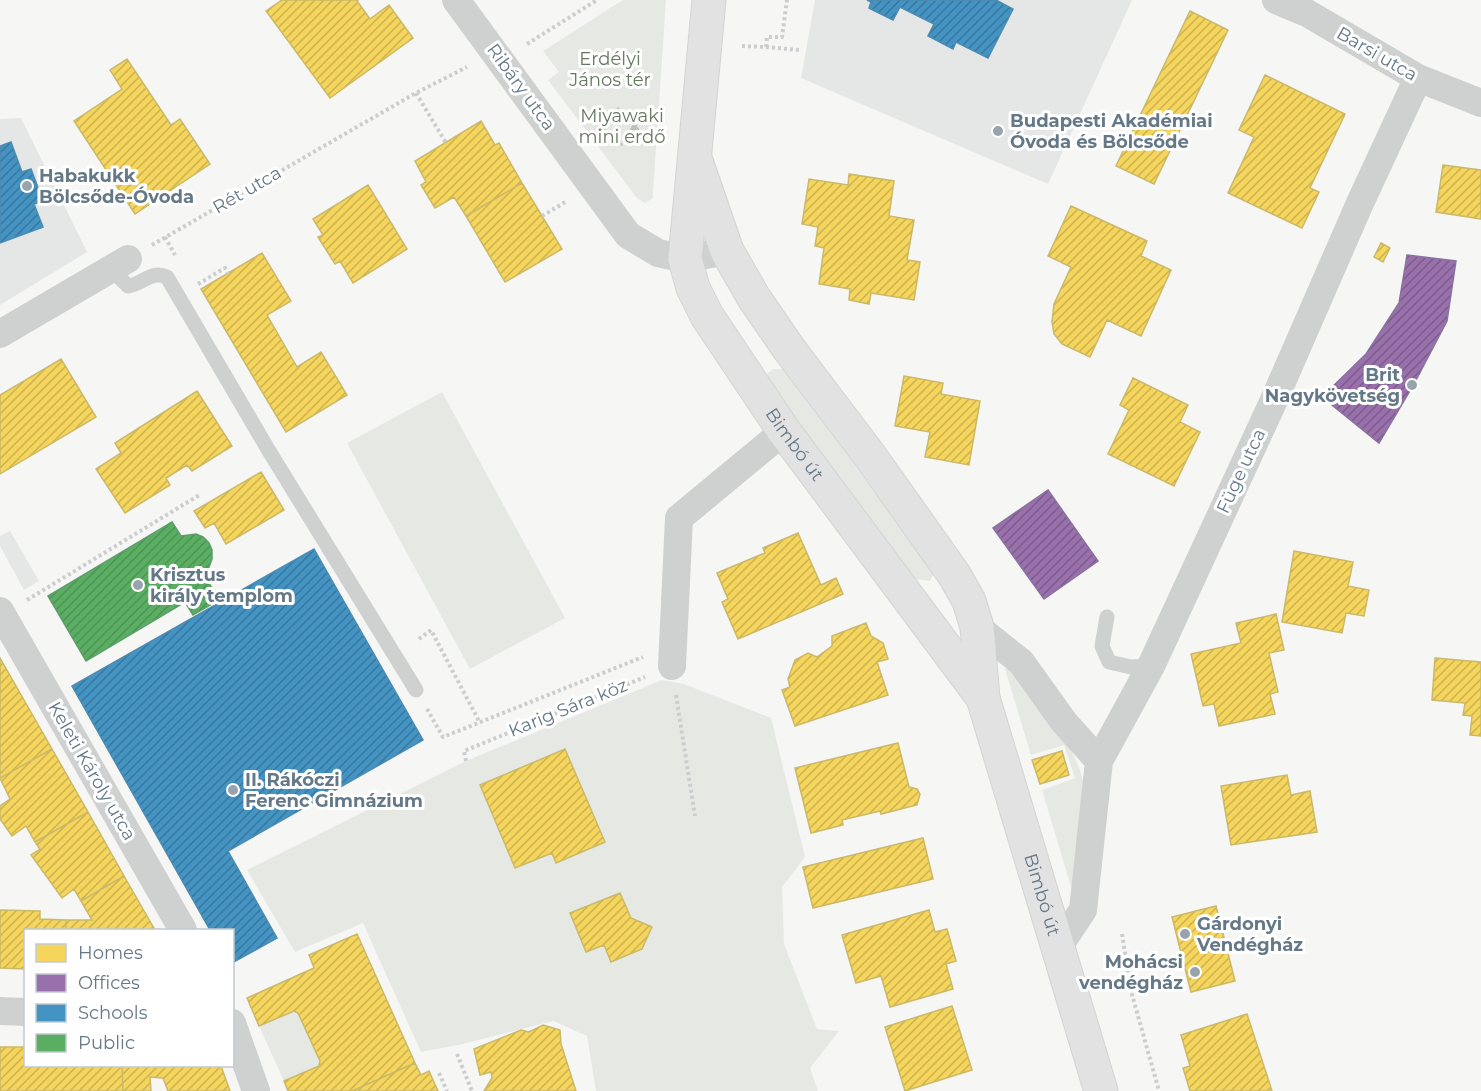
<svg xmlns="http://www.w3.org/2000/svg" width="1481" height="1091" font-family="Montserrat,sans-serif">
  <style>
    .built { fill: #e5e6e6 }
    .green { fill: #e6e9e3 }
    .forest { fill: url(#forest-firs) }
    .homes { fill: url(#homes-hatch); stroke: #cab969; stroke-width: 1.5 }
    .offices { fill: url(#offices-hatch); stroke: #8972a0; stroke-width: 1.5 }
    .schools { fill: url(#schools-hatch); stroke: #4d8bb1; stroke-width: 1.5 }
    .public { fill: url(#public-hatch); stroke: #5d9e6c; stroke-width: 1.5 }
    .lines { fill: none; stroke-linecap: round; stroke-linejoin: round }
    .secondary-casing { stroke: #d2d4d4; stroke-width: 35 }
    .path { stroke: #cccdce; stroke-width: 4; stroke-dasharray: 3 3; stroke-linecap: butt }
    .lane { stroke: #cfd1d1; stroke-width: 15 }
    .street { stroke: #cfd1d1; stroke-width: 28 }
    .secondary { stroke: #e2e2e3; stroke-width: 33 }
    .poi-dot { fill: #97a4ae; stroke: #fff; stroke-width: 2 }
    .labels { text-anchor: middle; stroke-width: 6; stroke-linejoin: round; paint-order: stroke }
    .street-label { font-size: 18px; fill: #647887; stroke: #fff }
    .park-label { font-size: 18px; fill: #65795f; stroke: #fff }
    .poi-label { font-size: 18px; font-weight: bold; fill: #647887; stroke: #fff; text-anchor: start }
  </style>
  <defs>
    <pattern id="forest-firs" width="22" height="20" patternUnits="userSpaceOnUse" patternTransform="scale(1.5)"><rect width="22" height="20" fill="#e6e9e3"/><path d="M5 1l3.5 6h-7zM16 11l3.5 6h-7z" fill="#bec2be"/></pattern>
    <pattern id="homes-hatch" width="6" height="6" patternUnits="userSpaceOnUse" patternTransform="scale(1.5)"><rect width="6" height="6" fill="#f6d55c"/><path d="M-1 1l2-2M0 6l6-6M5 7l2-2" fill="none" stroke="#cbb252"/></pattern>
    <pattern id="offices-hatch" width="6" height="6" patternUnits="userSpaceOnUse" patternTransform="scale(1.5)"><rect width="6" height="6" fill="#9970ab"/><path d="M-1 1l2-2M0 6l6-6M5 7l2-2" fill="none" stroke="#7a5d8a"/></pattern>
    <pattern id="schools-hatch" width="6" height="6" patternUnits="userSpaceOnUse" patternTransform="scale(1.5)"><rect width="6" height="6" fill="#4393c3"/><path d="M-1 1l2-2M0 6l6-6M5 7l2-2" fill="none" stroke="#3a779c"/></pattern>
    <pattern id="public-hatch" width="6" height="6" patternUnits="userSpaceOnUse" patternTransform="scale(1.5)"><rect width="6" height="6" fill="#5aae61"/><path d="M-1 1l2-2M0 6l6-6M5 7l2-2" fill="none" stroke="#4e9256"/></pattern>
  </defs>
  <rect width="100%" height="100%" fill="#f6f6f5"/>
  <path class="built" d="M 815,0 L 1132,0 L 1048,184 L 801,78 Z
    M 21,118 L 87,252 L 0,305 L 0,119 Z
    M 10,531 L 39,581 L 24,590 L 0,546 L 0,536 Z"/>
  <path class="green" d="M 623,0 L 666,0 L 653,192 L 653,198 L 645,203 L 637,198 L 548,80 L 559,72 L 543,51 Z
    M 773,369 L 784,369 L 934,573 L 930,581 L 914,579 L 767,385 L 767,374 Z
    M 442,392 L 565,618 L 470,669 L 347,443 Z
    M 1012,666 C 1038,703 1087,754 1085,801 C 1083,829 1076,859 1071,887 L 1042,790 L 1075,778 L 1064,745 L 1031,755 L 1005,669 Z
    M 662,680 L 684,684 L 771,718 L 805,857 L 782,887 L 784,944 L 817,1029 L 839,1031 L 810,1068 L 818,1091 L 596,1091 L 587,1036 L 553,1021 L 463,1044 L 421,1052 L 363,923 L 295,952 L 247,870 L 466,761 Z
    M 294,1011 L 298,1013 L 320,1061 L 319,1066 L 284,1081 L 259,1026 Z"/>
  <path class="forest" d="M598 126a24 24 0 1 1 48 0a24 24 0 1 1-48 0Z"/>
  <path class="homes" d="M 282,0 L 358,0 L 357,1 L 370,19 L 389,5 L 413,38 L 330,98 L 266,11 Z
    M 1190,11 L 1228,30 L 1154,184 L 1116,166 Z
    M 127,59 L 171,125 L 180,119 L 210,164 L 135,214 L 74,121 L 122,89 L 110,70 Z
    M 1265,75 L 1345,114 L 1310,188 L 1319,192 L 1302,228 L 1228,193 L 1254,137 L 1239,130 Z
    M 481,121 L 495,145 L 499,143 L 522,183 L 466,216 L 454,197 L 435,208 L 421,185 L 426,182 L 415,161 Z
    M 1443,165 L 1481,170 L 1481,219 L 1436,212 Z
    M 849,174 L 894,181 L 889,216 L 914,220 L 907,260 L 920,262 L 914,300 L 871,293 L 869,304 L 849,300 L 850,289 L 819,284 L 824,248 L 815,246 L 818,227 L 802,224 L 809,179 L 848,185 Z
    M 522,183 L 562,249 L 505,282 L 466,216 Z
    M 368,185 L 407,249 L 353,283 L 340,261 L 335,264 L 318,237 L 323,235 L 313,219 Z
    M 1071,206 L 1147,241 L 1141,256 L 1171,270 L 1141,336 L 1107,320 L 1090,357 L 1062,344 L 1054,334 L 1052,322 L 1054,304 L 1071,267 L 1048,256 Z
    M 1381,243 L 1390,248 L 1383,262 L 1374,257 Z
    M 262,253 L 291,301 L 267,315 L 297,367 L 321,352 L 347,395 L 286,432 L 201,289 Z
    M 61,359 L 96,417 L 0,474 L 0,395 Z
    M 904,376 L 943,383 L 941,394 L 980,401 L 969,465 L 925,457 L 930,432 L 895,426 Z
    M 1133,378 L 1188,405 L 1180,422 L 1200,432 L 1174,486 L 1108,454 L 1129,410 L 1120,405 Z
    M 197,391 L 232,446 L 192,471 L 187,465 L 166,478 L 170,485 L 125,513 L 96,469 L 121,453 L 115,443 Z
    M 261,472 L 284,510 L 226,544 L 214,523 L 205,528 L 194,511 Z
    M 798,533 L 821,585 L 836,578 L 843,594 L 738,639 L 722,602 L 728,599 L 717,573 L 765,553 L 763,548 Z
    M 1294,551 L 1353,562 L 1348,586 L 1369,590 L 1364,616 L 1346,613 L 1342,633 L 1282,622 Z
    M 1276,614 L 1284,650 L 1269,653 L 1278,692 L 1270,694 L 1275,714 L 1219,726 L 1214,704 L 1203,706 L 1191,654 L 1241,643 L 1236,623 Z
    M 866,623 L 871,636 L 883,643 L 888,659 L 877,662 L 888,695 L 795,726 L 782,690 L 790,687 L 788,679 L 795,660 L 808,653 L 817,657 L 832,646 L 832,636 Z
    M 0,658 L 52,749 L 0,778 Z
    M 1435,658 L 1481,662 L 1481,736 L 1470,735 L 1472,716 L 1463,715 L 1465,703 L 1432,700 Z
    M 898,743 L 909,787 L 917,789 L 920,794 L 917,805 L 881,814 L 880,811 L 842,820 L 843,825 L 811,833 L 795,768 Z
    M 52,749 L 88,812 L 35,842 L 26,826 L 12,836 L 0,819 L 0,806 L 10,799 L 0,778 Z
    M 565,749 L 605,842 L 556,863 L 552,853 L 515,868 L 480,785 Z
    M 1062,751 L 1069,775 L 1040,784 L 1032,760 Z
    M 1287,775 L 1291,795 L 1310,791 L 1317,832 L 1231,845 L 1221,786 Z
    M 88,812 L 124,876 L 81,901 L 74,889 L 62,898 L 31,855 L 40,849 L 35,842 Z
    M 923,838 L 933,879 L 813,908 L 803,867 Z
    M 124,876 L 155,930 L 66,930 L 66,920 L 92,920 L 81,901 Z
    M 620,893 L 631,918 L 652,927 L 642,949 L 611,962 L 604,945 L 586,952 L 570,913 Z
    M 1216,906 L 1235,981 L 1191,992 L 1172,917 Z
    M 0,910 L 40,911 L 40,919 L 66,920 L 66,930 L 26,930 L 26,969 L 0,968 Z
    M 929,910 L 935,932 L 947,929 L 956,961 L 946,964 L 953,989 L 890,1007 L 881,976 L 856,983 L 842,935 Z
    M 357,934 L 415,1063 L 352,1091 L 288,1091 L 284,1081 L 319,1066 L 320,1061 L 298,1013 L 294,1011 L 259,1026 L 247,998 L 314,968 L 309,955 Z
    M 952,1006 L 972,1070 L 905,1091 L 885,1027 Z
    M 1247,1014 L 1272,1091 L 1190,1091 L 1183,1068 L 1190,1066 L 1181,1035 Z
    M 543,1025 L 560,1030 L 561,1044 L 576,1091 L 484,1091 L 492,1078 L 491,1072 L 480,1075 L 474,1049 L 521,1030 L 529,1032 Z
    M 0,1047 L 26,1047 L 26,1066 L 122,1066 L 123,1091 L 0,1091 Z
    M 415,1063 L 421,1075 L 429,1071 L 438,1091 L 352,1091 Z
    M 122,1066 L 221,1066 L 230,1091 L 168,1091 L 163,1078 L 150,1077 L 151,1091 L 123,1091 Z"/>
  <path class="offices" d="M 1407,255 L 1456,261 L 1447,321 L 1414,384 L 1379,443 L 1322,397 L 1366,354 L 1399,303 Z
    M 1048,490 L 1098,561 L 1044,599 L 993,528 Z"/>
  <path class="schools" d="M 867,0 L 996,0 L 1013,9 L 988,58 L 956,42 L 953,49 L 928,36 L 934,24 L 900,7 L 893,20 L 869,8 L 871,2 Z
    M 11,142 L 22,172 L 31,169 L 43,201 L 34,204 L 43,227 L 0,243 L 0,146 Z
    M 314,549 L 423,740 L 228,851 L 277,938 L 232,963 L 232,930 L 210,930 L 72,686 Z"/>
  <path class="public" d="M 172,522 L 181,536 L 196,534 L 203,537 L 209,543 L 212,550 L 212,559 L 209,567 L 203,573 L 219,600 L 193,615 L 185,602 L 86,661 L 48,596 Z"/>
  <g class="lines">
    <g class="secondary-casing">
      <g id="secondary">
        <path id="s1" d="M 709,0 L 685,259 L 693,288 L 707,316 L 784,431 L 983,698"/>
        <path id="s2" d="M 696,161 L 727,251 L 754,298 L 789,349 L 870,456 L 955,576 L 969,601 L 977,627 L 983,698 L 1101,1091"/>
      </g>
    </g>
    <path class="path" d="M 527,44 L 597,0
      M 742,46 L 766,47 L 767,37 L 782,37 L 787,0
      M 766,47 L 799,50
      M 416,93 L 446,143
      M 542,216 L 567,201
      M 165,237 L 175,255
      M 152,245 L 416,93 L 467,67
      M 198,284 L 225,268 L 228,274
      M 27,600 L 201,494
      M 419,639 L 431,630 L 480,723
      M 676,695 L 695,816
      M 427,709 L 443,737 L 643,657
      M 466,761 L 464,751 L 645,677
      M 1122,934 L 1131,991 L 1159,1091
      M 457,1054 L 472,1091
      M 439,1073 L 447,1091"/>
    <path class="lane" d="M 111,269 L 128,286 C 143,284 151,270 167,277 L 269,451 L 416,690
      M 1107,617 L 1102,646 L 1109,662 L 1131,667 L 1151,666"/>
    <path class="street" d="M 456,0 L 628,235 L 658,253 L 685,259 L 727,251
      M 1276,0 L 1307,13 L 1418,78 L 1481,103
      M 0,334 L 128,259
      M 0,611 L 183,930
      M 977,627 L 1021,662 L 1064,722 L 1099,761
      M 672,666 L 679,518 L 784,431
      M 1059,946 L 1083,910 L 1099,761 L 1151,666 L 1274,400 L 1360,203 L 1418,78
      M 0,1011 L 26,1012
      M 232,1023 L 256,1091"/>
    <use href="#secondary" class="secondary"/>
  </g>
  <g class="poi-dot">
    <circle cx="998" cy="131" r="6"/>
    <circle cx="27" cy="186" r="6"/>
    <circle cx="1412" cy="385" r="6"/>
    <circle cx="138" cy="585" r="6"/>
    <circle cx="233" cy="790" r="6"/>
    <circle cx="1185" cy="934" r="6"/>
    <circle cx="1195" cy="972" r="6"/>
  </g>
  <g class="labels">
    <g class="street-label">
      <text transform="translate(1377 54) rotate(30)" y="6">Barsi utca</text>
      <text transform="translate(521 87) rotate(54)" y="6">Ribáry utca</text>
      <text transform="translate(247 190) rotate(-30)" y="6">Rét utca</text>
      <text dy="6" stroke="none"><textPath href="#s1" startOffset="477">Bimbó út</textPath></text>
      <text transform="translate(1241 471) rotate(-65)" y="6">Füge utca</text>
      <text transform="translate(568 708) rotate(-22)" y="6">Karig Sára köz</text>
      <text transform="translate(92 771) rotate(60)" y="6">Keleti Károly utca</text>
      <text dy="6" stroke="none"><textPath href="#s2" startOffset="825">Bimbó út</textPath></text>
    </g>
    <g class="park-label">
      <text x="610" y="65">Erdélyi<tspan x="610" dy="21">János tér</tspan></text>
      <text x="622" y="122">Miyawaki<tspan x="622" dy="21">mini erdő</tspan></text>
    </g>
    <g class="poi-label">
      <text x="1010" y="127">Budapesti Akadémiai<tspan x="1010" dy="21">Óvoda és Bölcsőde</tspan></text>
      <text x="39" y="182">Habakukk<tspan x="39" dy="21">Bölcsőde-Óvoda</tspan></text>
      <text x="1400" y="381" text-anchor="end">Brit<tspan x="1400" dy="21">Nagykövetség</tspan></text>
      <text x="150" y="581">Krisztus<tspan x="150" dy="21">király templom</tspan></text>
      <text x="245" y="786">II. Rákóczi<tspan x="245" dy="21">Ferenc Gimnázium</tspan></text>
      <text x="1197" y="930">Gárdonyi<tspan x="1197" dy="21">Vendégház</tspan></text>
      <text x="1183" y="968" text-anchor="end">Mohácsi<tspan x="1183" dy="21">vendégház</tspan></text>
    </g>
  </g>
  <rect x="24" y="929" width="210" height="138" fill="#ffffff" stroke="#c1c9cf" stroke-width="1.5"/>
  <rect x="36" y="944" width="30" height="18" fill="#f6d55c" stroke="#c1c9cf" stroke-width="1.5"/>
  <text x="78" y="959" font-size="18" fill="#647887">Homes</text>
  <rect x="36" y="974" width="30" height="18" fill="#9970ab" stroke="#c1c9cf" stroke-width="1.5"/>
  <text x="78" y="989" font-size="18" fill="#647887">Offices</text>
  <rect x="36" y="1004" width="30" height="18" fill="#4393c3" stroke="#c1c9cf" stroke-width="1.5"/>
  <text x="78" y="1019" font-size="18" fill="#647887">Schools</text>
  <rect x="36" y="1034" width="30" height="18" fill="#5aae61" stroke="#c1c9cf" stroke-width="1.5"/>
  <text x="78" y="1049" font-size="18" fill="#647887">Public</text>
</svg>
